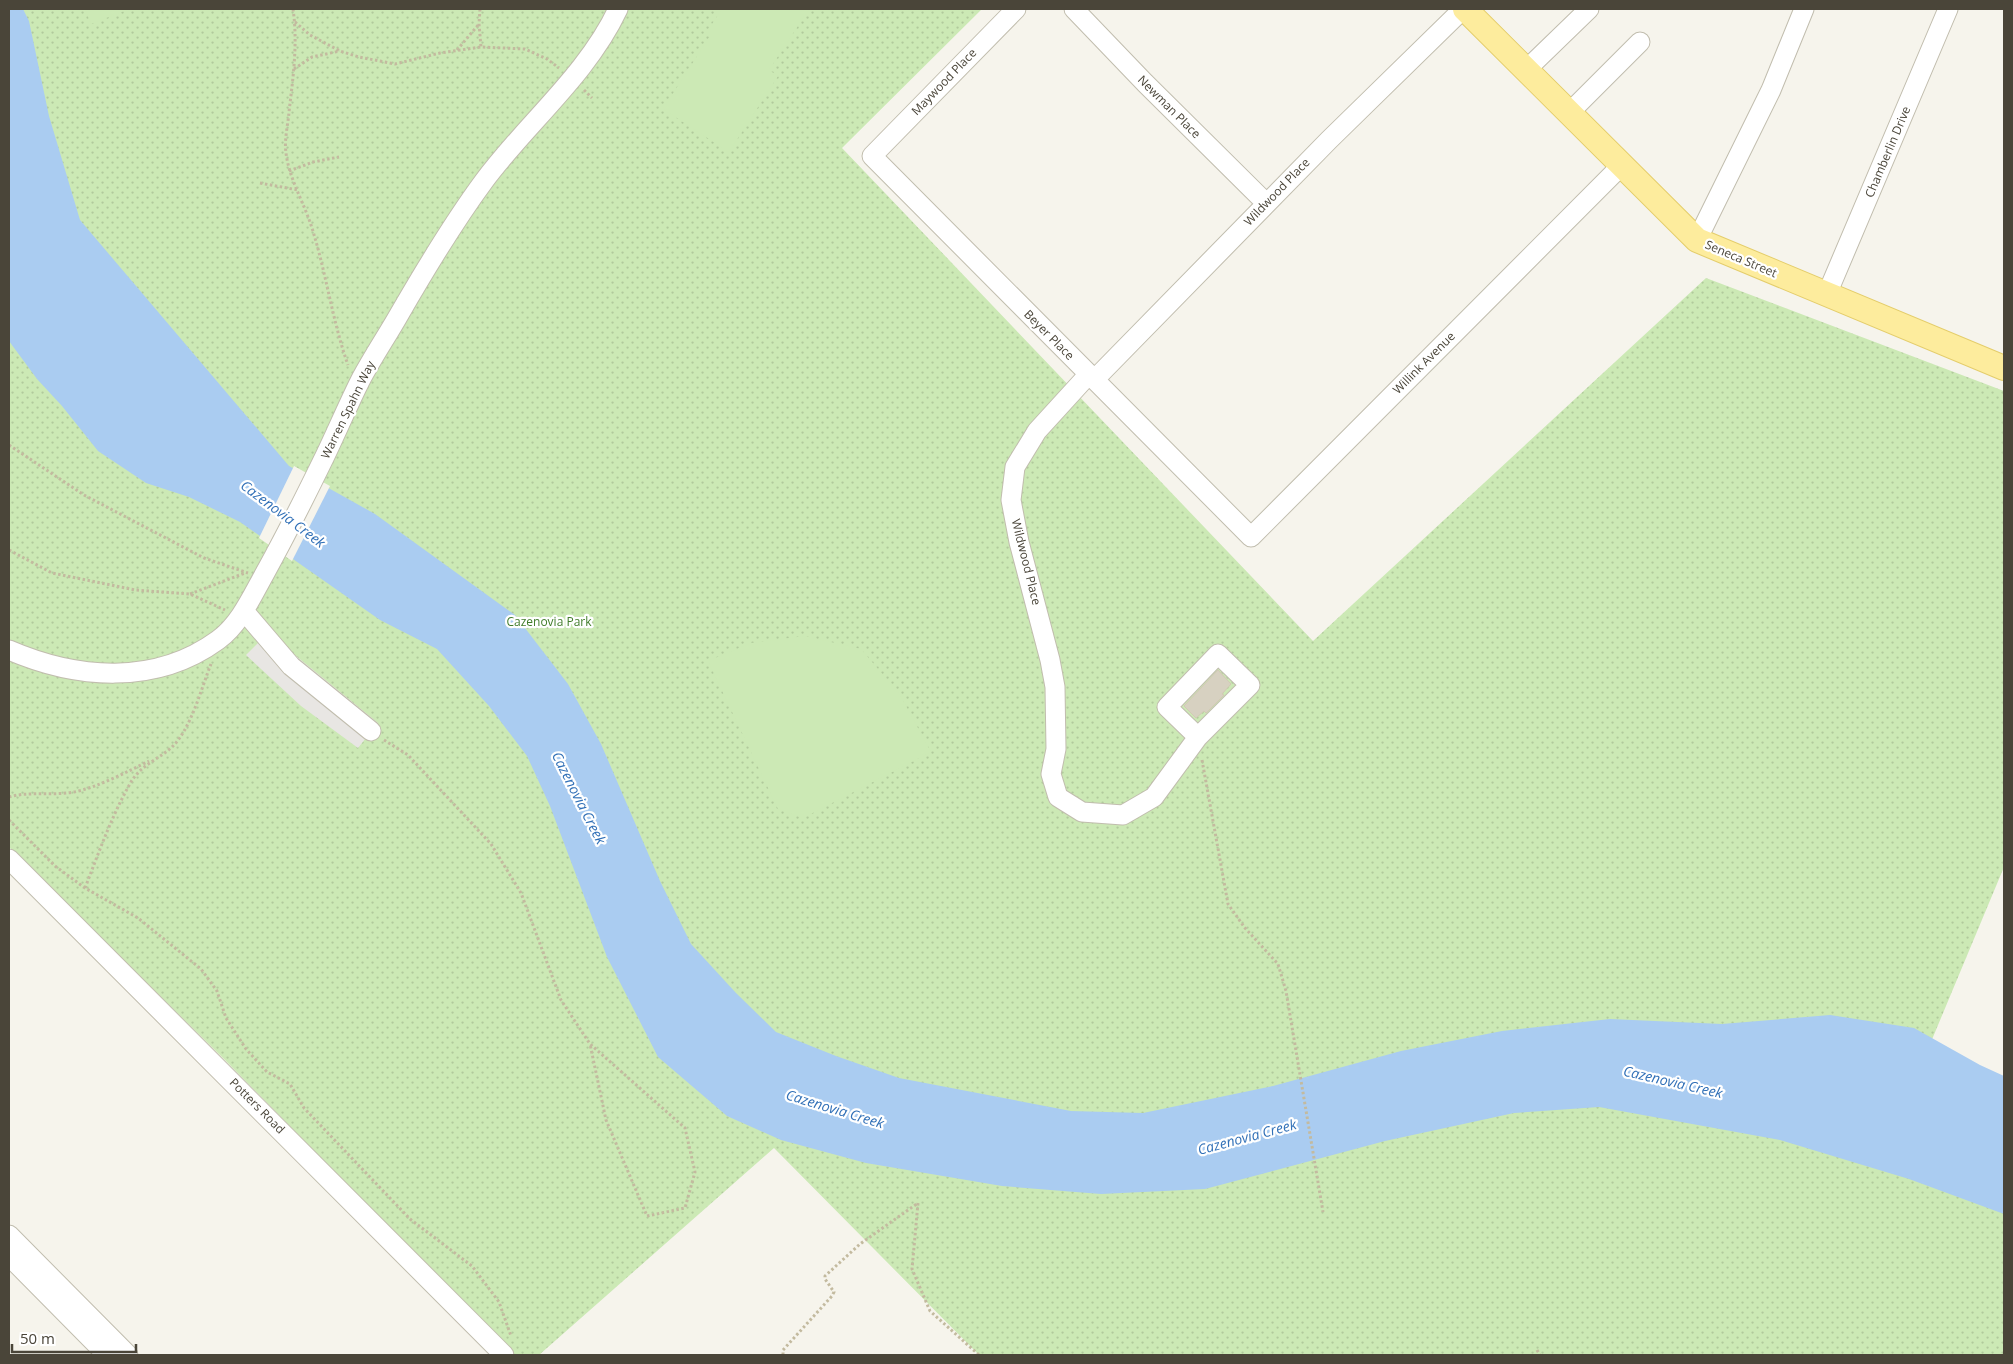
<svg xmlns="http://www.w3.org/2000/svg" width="2013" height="1364" font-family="'Open Sans',sans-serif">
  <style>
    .park { fill: url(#park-dots) }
    .pitch { fill: #cce9b5 }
    .parking { fill: #e8e6e3 }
    .water { fill: #aaccf1 }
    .pier { fill: #f6f4ec }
    .building { fill: #d7d1c1; stroke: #d2cab4 }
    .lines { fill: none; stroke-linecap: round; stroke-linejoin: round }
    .minor-casing { stroke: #c1bdae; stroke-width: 21 }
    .major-casing { stroke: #e4cd6b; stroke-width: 26 }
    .path { stroke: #c3ba9f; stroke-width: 3; stroke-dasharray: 2.5 2.5; stroke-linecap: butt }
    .minor { stroke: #fff; stroke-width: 19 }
    .major { stroke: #fdec9d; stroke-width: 24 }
    .labels { text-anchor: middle; stroke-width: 4.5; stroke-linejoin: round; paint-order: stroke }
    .street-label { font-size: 12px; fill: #4a4539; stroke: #fff }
    .park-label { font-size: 12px; fill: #417d2b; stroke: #fff }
    .water-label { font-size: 14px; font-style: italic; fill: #3170b7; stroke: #fff }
  </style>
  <defs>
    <pattern id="park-dots" width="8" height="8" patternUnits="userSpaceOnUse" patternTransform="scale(1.25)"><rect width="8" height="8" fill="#cce9b5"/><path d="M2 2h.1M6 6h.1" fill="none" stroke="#b1c99c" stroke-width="1.8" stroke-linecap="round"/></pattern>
  </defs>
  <rect width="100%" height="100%" fill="#f6f4ec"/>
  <path class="park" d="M 9,9 L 982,9 L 842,148 L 1313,641 L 1706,278 L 2004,391 L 2004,867 L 1918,1073 L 2004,1188 L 2004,1355 L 979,1355 L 774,1148 L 539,1355 L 514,1355 L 225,1060 L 9,847 Z"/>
  <path class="pitch" d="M 85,9 L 129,9 L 91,24 Z
    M 722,9 L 809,9 L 769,70 L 778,76 L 729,152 L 663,109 L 710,36 L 706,33 Z
    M 805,636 L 861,649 L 900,695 L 931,752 L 803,818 L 778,809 L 708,661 L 751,643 Z"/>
  <path class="parking" d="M 268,633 L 378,723 L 358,748 L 301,706 L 246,655 Z"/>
  <path class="water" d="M 9,9 L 23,9 L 29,21 L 49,116 L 80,220 L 289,466 L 375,514 L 515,615 L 568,684 L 601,744 L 660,881 L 691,944 L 736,993 L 776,1032 L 836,1056 L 899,1078 L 1071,1111 L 1143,1113 L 1273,1086 L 1401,1051 L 1502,1031 L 1610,1019 L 1722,1024 L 1830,1015 L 1914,1028 L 1980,1065 L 2004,1076 L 2004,1214 L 1909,1179 L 1780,1140 L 1599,1107 L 1514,1113 L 1385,1141 L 1205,1189 L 1101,1194 L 1002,1186 L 866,1163 L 781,1140 L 727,1116 L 658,1057 L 607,957 L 550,806 L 527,756 L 489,706 L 437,649 L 380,620 L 240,522 L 189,497 L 146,483 L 98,451 L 62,406 L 37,379 L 9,341 Z"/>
  <path class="pier" d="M 294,466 L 330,486 L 292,561 L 259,538 Z"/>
  <path class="building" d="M 1218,670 L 1231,684 L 1222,694 L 1224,695 L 1206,713 L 1204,711 L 1196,718 L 1184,706 Z"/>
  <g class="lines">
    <g class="minor-casing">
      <path id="minor" d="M 1016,9 L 872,156 L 1251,537 L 1621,166
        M 1074,9 L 1145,83 L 1266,203
        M 1526,70 L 1589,9
        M 1569,113 L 1640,42
        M 1697,240 L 1771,90 L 1804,9
        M 1827,294 L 1948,9
        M 1089,374 L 1037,431 L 1015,467 L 1011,500 L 1019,542 L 1050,660 L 1055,687 L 1056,749 L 1051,774 L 1058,797 L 1082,812 L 1123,815 L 1154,797 L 1198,737 L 1250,685 L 1218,654 L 1167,707 L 1198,737
        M 1094,380 L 1329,140 L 1463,9
        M 244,611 L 291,666 L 371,731
        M 9,650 C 76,679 155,686 218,640 C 240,624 252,596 265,573 C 286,535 306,495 325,456 C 337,431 348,405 360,381 C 372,358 387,336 400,313 C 426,268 453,223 484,181 C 527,123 587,75 618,9
        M 9,859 L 504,1355
        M 9,1235 L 128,1355
        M 9,1256 L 107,1355"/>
    </g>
    <g class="major-casing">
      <path id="major" d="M 1465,9 L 1697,240 L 2004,368"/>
    </g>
    <path class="path" d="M 293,9 C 298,43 293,78 289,112 C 288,125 284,140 286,153 C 289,178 303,201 311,225 C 326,271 332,320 348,365
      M 480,9 L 479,24 L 481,47
      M 295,22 L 310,35 L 340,51 L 359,57 L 395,64 L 440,53 L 481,47 L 525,49 L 547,59 L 559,68
      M 457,50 L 479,24
      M 294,69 L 312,57 L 340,51
      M 584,90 L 592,98
      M 289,171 L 313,162 L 339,157
      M 260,183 L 298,190
      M 9,445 L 84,495 L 204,558 L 248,573
      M 9,550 L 52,573 L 135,590 L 190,594 L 225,610
      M 190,594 L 245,573
      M 384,740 L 408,755 L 491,844 L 521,893 L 561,1000 L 590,1044 L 685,1128 L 695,1172 L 685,1208 L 647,1216 L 606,1120 L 590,1044
      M 1202,760 L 1228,904 L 1245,928 L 1278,964 L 1286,991 L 1323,1212
      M 9,797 C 30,791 52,796 74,792 C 96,788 129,771 149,761
      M 9,820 L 55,866 L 85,888 L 138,918 L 201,969 L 217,991 L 226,1018 L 246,1049 L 267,1072 L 290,1084 L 304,1108 L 410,1219 L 472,1266 L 499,1302 L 511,1336
      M 85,888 C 99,852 112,815 131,782 C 141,765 159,759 172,747 C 191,729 201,689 211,664
      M 918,1203 L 912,1269 L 930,1311 L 979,1355
      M 1537,1350 L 1540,1355
      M 783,1355 L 783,1350 L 832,1296 L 834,1292 L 825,1279 L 825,1276 L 860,1244 L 918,1203"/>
    <use href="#minor" class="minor"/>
    <use href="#major" class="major"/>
  </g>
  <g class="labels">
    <g class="street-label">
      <text transform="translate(944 82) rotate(-46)" y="4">Maywood Place</text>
      <text transform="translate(1169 107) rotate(45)" y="4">Newman Place</text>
      <text transform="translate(1888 152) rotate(-67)" y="4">Chamberlin Drive</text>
      <text transform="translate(1277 192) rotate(-46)" y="4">Wildwood Place</text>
      <text transform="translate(1741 259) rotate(23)" y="4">Seneca Street</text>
      <text transform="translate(1049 335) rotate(45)" y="4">Beyer Place</text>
      <text transform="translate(1424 363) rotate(-45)" y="4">Willink Avenue</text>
      <text transform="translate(348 410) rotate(-64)" y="4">Warren Spahn Way</text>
      <text transform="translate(1026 562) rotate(76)" y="4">Wildwood Place</text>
      <text transform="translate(257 1106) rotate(45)" y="4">Potters Road</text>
    </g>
    <g class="park-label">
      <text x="549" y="626">Cazenovia Park</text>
    </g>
    <g class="water-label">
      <text transform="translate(283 514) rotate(37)" y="5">Cazenovia Creek</text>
      <text transform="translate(579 798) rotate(63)" y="5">Cazenovia Creek</text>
      <text transform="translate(1673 1082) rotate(13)" y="5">Cazenovia Creek</text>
      <text transform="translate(835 1109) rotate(17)" y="5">Cazenovia Creek</text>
      <text transform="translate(1247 1137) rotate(-15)" y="5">Cazenovia Creek</text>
    </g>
  </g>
  <rect width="2013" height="1364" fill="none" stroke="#4a4539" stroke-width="20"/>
  <path d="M12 1344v8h124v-8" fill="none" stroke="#4a4539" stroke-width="2.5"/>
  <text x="20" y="1344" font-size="15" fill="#4a4539" stroke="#ffffff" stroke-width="4" paint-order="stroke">50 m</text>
</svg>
